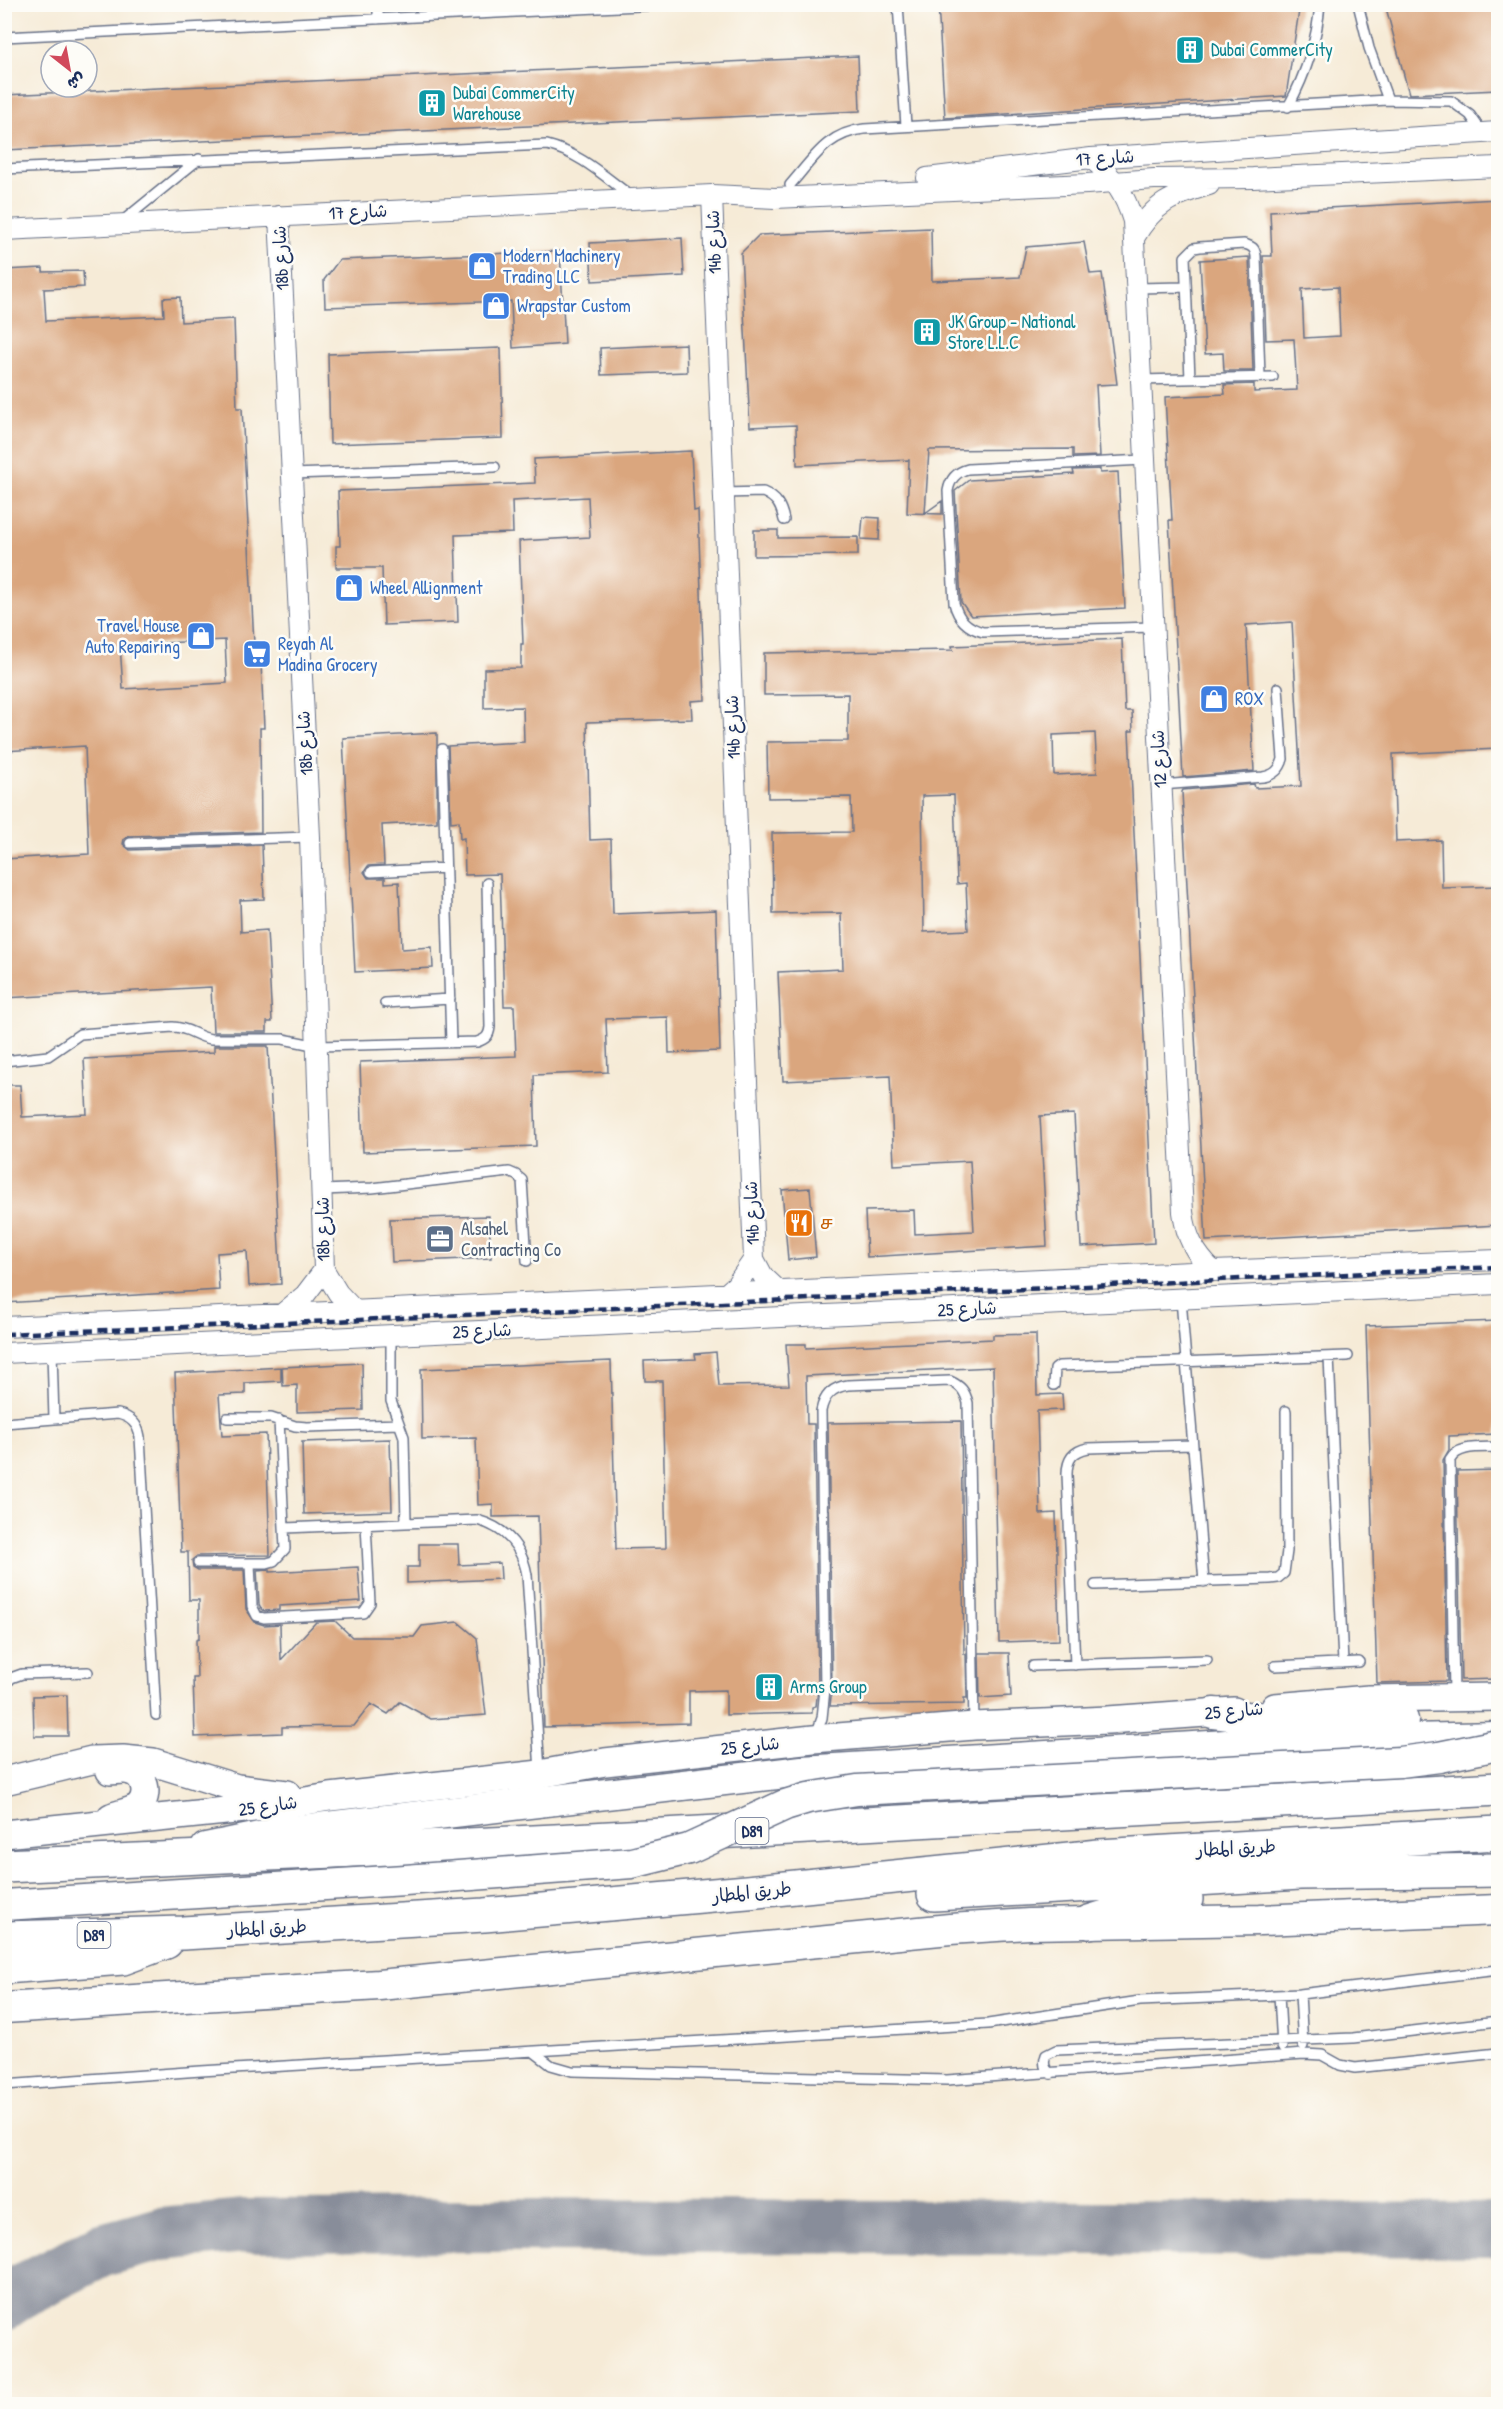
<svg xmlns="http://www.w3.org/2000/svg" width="1503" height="2409" font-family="'Patrick Hand','Playpen Sans Arabic','Noto Sans Tamil',sans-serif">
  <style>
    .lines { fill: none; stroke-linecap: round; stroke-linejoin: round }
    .taxiway { stroke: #888d9a; stroke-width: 54 }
    .building { fill: #daa67e; fill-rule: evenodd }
    .lane-casing { stroke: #687188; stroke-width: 12 }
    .street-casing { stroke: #687188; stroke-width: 22 }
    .secondary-casing { stroke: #687188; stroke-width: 30 }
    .primary-casing { stroke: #687188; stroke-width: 33 }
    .highway-casing { stroke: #687188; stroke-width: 36 }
    .lane { stroke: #fff; stroke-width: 9 }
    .street { stroke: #fff; stroke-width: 20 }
    .secondary { stroke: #fff; stroke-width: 27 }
    .primary { stroke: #fff; stroke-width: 30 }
    .highway { stroke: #fff; stroke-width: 33 }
    .rail { stroke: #1b2f5e; stroke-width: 4.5; stroke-dasharray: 9 4.5; stroke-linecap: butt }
    .primary-bridge-casing { stroke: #687188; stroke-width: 33; stroke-linecap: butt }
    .primary-bridge { stroke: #fff; stroke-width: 30 }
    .labels { text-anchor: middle; stroke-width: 5; stroke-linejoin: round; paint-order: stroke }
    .shield { fill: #fdfcf7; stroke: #5f6c8c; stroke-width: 1.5 }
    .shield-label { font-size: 16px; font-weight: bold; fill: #1b2f5e }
    .culture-label { font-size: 18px; fill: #0d838f; stroke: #fdfcf7; text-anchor: start }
    .street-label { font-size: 18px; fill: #1b2f5e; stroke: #fdfcf7 }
    .shop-label { font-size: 18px; fill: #366cbe; stroke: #fdfcf7; text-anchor: start }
    .food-label { font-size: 18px; fill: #c56008; stroke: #fdfcf7; text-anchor: start }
    .service-label { font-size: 18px; fill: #4e5e75; stroke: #fdfcf7; text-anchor: start }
  </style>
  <rect width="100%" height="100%" fill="#fdfcf7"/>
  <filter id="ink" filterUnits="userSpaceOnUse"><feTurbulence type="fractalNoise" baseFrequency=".0167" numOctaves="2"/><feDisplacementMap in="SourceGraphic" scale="12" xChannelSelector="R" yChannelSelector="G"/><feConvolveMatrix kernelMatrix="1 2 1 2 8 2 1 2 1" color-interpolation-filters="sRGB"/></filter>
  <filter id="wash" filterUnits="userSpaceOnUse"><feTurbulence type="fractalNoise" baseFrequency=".008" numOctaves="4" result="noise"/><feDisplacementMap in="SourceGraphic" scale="24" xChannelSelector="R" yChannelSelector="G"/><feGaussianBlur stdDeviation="1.35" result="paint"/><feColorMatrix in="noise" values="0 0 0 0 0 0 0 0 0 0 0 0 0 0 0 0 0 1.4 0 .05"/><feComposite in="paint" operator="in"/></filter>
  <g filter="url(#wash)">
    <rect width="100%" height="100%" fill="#f6ebd7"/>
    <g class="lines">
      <path class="taxiway" d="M 4,2303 L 23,2290 L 102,2250 L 161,2234 L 245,2226 L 513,2225 L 1498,2230"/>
    </g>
    <g id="blocks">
      <path class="building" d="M 938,4 L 1300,4 L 1286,96 L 945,118 Z
        M 1385,4 L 1498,4 L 1498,90 L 1409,94 Z
        M 858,56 L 860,111 L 4,150 L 4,95 Z
        M 1498,199 L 1498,749 L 1393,754 L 1396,842 L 1441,840 L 1442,888 L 1498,886 L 1498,1225 L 1206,1241 L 1182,792 L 1183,790 L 1254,784 L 1255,788 L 1301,786 L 1292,622 L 1246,625 L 1254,771 L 1183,777 L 1169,520 L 1172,520 L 1165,397 L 1225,394 L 1224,385 L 1254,384 L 1254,392 L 1297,390 L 1294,339 L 1266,340 L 1263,256 L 1272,256 L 1270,211 ZM 1338,287 L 1340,336 L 1304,338 L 1302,289 Z
        M 931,228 L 932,281 L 1020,277 L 1026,247 L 1084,242 L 1090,274 L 1102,273 L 1117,384 L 1096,385 L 1100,456 L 1073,457 L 1073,449 L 929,450 L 925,513 L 942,501 L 942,514 L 907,513 L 909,460 L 797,465 L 796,425 L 750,427 L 741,253 L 759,235 Z
        M 682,238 L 684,276 L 592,281 L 590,243 Z
        M 560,251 L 565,344 L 513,348 L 511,301 L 325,307 L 324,280 L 339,260 Z
        M 1249,257 L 1253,371 L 1224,371 L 1223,353 L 1205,354 L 1200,260 Z
        M 43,268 L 43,272 L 83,271 L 84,287 L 44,289 L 46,321 L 164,316 L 163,298 L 180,297 L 181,322 L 234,319 L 237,408 L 242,408 L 255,664 L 261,663 L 264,728 L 260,728 L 261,832 L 130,836 L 124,839 L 123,844 L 130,850 L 262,845 L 264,899 L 240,900 L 241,932 L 267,930 L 272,1022 L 267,1022 L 267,1032 L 213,1032 L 211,987 L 4,998 L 4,859 L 89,854 L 85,746 L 4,751 L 4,270 ZM 225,640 L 227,683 L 123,689 L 120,645 Z
        M 686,344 L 687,372 L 601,375 L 600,348 Z
        M 501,348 L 503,438 L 330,444 L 328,354 Z
        M 691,451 L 694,511 L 698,510 L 705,700 L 691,701 L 692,719 L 587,722 L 590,840 L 611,839 L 613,914 L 716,910 L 720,1051 L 669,1053 L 668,1017 L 606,1019 L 608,1072 L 534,1075 L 536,1146 L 363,1152 L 360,1062 L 516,1056 L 514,1006 L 504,1006 L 500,874 L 465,875 L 464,838 L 460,839 L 459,821 L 451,822 L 448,746 L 524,742 L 523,707 L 484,708 L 484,669 L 521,668 L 521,644 L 523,644 L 519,541 L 590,537 L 588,497 L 512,501 L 513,533 L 455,535 L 458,622 L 384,625 L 382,568 L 336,568 L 336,546 L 340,546 L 338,491 L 535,483 L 534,459 Z
        M 1100,469 L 1100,473 L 1118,472 L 1125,608 L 971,616 L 961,602 L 955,491 L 969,480 L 1074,474 L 1073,470 Z
        M 863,517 L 880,518 L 879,540 L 861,539 Z
        M 754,530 L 778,530 L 778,538 L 858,537 L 858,555 L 754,556 Z
        M 1122,639 L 1125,711 L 1132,711 L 1133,731 L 1129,731 L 1154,1243 L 1081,1247 L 1074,1114 L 1040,1116 L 1047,1246 L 867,1257 L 865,1211 L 914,1210 L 915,1234 L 974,1231 L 970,1161 L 894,1165 L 890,1076 L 783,1081 L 778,972 L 843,969 L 841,913 L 773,914 L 772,833 L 852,832 L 851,797 L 768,798 L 767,742 L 848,741 L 848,694 L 764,695 L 764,653 L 953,650 L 952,646 ZM 1095,733 L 1097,773 L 1054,775 L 1053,735 ZM 954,795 L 957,884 L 966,883 L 968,930 L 924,932 L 922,796 Z
        M 437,733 L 437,822 L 382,825 L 384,865 L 368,866 L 364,872 L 368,878 L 385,878 L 385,883 L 399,882 L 402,949 L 432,947 L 433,968 L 355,972 L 343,738 Z
        M 214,1046 L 268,1046 L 281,1284 L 249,1286 L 247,1251 L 217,1253 L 219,1290 L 4,1303 L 4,1085 L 20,1085 L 22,1117 L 87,1114 L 84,1059 L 214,1052 Z
        M 810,1188 L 816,1257 L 788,1260 L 782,1190 Z
        M 489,1216 L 491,1258 L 392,1262 L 390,1219 Z
        M 1498,1321 L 1498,1434 L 1449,1436 L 1449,1450 L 1443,1460 L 1447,1681 L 1377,1683 L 1366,1326 Z
        M 1036,1334 L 1037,1395 L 1062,1394 L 1063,1410 L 1037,1411 L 1040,1514 L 1056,1513 L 1059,1640 L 999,1642 L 993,1367 L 806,1376 L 807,1424 L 814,1424 L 818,1689 L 816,1706 L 812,1707 L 812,1713 L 726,1715 L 726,1690 L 689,1691 L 689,1723 L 544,1727 L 538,1516 L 493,1517 L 493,1504 L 478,1505 L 476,1438 L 422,1439 L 421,1369 L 611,1361 L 616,1549 L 666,1548 L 662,1381 L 645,1381 L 644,1361 L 696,1359 L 695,1354 L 716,1352 L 719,1386 L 789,1385 L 786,1344 L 806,1344 L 806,1348 L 993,1339 L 993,1335 Z
        M 362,1363 L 363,1410 L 297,1412 L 297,1385 L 283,1386 L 282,1367 Z
        M 281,1367 L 281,1381 L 245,1383 L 245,1394 L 219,1395 L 222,1436 L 266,1434 L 270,1555 L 197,1556 L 192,1560 L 193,1567 L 198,1570 L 244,1570 L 246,1609 L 255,1622 L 264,1625 L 280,1624 L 281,1660 L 316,1622 L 335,1621 L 352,1637 L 414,1637 L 422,1626 L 458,1622 L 477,1638 L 486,1715 L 431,1719 L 400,1702 L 388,1714 L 371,1704 L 354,1726 L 282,1727 L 282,1733 L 195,1737 L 193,1678 L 197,1678 L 196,1640 L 199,1639 L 199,1600 L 189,1600 L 188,1552 L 181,1552 L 175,1373 Z
        M 961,1421 L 964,1654 L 966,1654 L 967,1698 L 964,1698 L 964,1704 L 830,1706 L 832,1689 L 828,1423 Z
        M 390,1439 L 392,1511 L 304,1514 L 302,1442 Z
        M 1498,1470 L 1498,1679 L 1461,1680 L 1457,1471 Z
        M 419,1544 L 458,1544 L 459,1565 L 500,1563 L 501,1579 L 407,1583 L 407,1567 L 419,1567 Z
        M 358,1567 L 361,1601 L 279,1606 L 279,1610 L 265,1611 L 262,1610 L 259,1604 L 257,1570 L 270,1569 L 270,1572 Z
        M 979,1653 L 1009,1653 L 1011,1696 L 980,1698 Z
        M 67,1695 L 68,1736 L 34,1736 L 33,1696 Z"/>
    </g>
  </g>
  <g filter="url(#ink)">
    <use href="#blocks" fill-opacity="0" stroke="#687188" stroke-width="1.5"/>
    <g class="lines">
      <g class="lane-casing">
        <path id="lane" d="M 378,4 L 378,19
          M 898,4 L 906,126
          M 1358,4 L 1369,48 L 1388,100
          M 4,37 L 680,4
          M 1288,107 C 1306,74 1317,42 1320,4
          M 4,169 L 547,145 C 580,153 605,177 631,196
          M 790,185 C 813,159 827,133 864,129 L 1388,100 L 1451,101 L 1470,115 L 1482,132
          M 124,220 L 199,159
          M 1136,288 L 1185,287
          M 1190,379 L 1185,257 L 1194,248 L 1200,247 L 1244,244 C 1252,246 1255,248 1256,256 L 1260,377
          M 1139,380 L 1273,377
          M 1144,460 L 968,469 C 956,472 950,479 948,491 L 954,603 C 958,619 967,628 983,632 L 1153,627
          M 292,474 L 495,467
          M 724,493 L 763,492 C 777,498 781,506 784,520
          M 442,749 L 451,1043
          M 1161,785 L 1263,777 C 1274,775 1280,770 1283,759 L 1278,688
          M 130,843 L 310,837
          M 371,872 L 446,868
          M 385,1003 L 450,999
          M 4,1061 L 48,1056 L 80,1034 L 173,1027 C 188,1027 197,1037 211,1039 L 283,1039 L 318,1046 L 477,1042 C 486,1039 489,1036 490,1027 L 487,883
          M 323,1190 L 372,1188 L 509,1172 L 516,1175 L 522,1180 L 527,1261
          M 1181,1299 L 1204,1582
          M 391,1335 L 391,1401 L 404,1437 L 406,1522
          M 52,1352 L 54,1419
          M 1329,1357 L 1343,1663
          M 1054,1385 L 1055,1369 L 1059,1366 L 1348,1356
          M 227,1418 L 271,1418 L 295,1426 L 307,1427 L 399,1424
          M 4,1423 L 118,1414 C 131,1417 138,1424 140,1437 L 156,1715
          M 285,1528 L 477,1520 C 506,1528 522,1546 527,1575 L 540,1771
          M 198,1563 L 267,1563 L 274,1561 L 285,1549 L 279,1420
          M 250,1564 L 252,1606 L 257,1616 L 264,1618 L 363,1613 L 370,1603 L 366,1524
          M 1095,1585 L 1270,1579 L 1278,1578 L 1284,1573 L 1287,1551 L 1286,1411
          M 1075,1665 L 1067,1474 C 1067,1459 1073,1451 1088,1448 L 1192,1445
          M 1033,1666 L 1207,1660
          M 1275,1666 L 1359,1662
          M 4,1687 L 11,1678 L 22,1674 L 88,1672
          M 1454,1695 L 1450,1460 C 1458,1444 1483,1448 1498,1447
          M 816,1735 L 822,1718 L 825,1689 L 821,1411 C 824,1395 833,1387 848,1385 L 950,1381 C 961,1386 965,1391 968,1403 L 974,1724
          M 1300,1994 L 1303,2046
          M 1279,1995 L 1282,2047
          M 534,2052 L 551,2065 L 572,2071 L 947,2080 L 1304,2054 L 1322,2055 L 1340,2065 L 1355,2068 L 1498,2053
          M 1051,2074 C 1044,2069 1043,2063 1046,2055 L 1056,2050 L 1353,2038 L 1498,2021
          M 4,2085 L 201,2071 L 988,2024 L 1140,2001 L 1300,1994 L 1498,1970"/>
      </g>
      <g class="street-casing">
        <path id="street" d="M 1091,158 C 1113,176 1125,194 1133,221 L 1183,1212 C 1186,1237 1195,1254 1213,1271
          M 927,178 L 1091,158 L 1498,132
          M 712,195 L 754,1259 L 763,1276 L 780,1292
          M 279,216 L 310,837 L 324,1270 L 338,1293 L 356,1312
          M 4,230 L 712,195 L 775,198 L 1087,184 L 1154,179 L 1253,178 L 1498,167
          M 1134,238 C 1154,203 1172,196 1209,185
          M 726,1294 L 736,1285 L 754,1259
          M 281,1315 L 305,1295 L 324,1270
          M 4,1327 L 1213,1271 L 1498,1260
          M 4,1353 L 1498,1284"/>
      </g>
      <g class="secondary-casing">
        <path id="secondary" d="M 1275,1707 L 1369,1699 L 1498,1697
          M 110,1771 C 116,1771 124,1769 130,1771 C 145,1774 150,1795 139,1806 C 132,1812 120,1813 111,1817
          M 4,1781 L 92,1760 L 123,1759 L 153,1762 L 237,1788 L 287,1794
          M 4,1834 L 274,1806 L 330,1797 L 540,1774 L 605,1762 L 813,1739 L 974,1726 L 1108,1720 L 1234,1711"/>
      </g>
      <g class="primary-casing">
        <path id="primary" d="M 1213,1713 L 1247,1717 L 1403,1720
          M 206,1848 L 284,1832 L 802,1771 L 1275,1742 L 1498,1737
          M 4,2008 L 379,1985 L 950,1929 L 1029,1924 L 1260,1920 L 1498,1910"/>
      </g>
      <g class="highway-casing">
        <path id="highway" d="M 4,1866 L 555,1841 L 1498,1789
          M 934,1894 L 1300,1873 L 1498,1870
          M 1089,1922 L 1141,1906 L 1186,1899
          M 4,1938 L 183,1933 L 484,1915 L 747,1892 L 1099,1856 L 1498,1833
          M 4,1967 L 123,1958 L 166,1942"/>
      </g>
      <use href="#lane" class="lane"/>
      <use href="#street" class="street"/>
      <use href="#secondary" class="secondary"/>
      <use href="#primary" class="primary"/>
      <use href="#highway" class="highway"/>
      <path class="rail" d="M 4,1334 L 336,1321 L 1498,1267"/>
      <g class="primary-bridge-casing">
        <path id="primary-bridge" d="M 4,1905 L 405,1880 L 632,1863 L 689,1849 L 785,1805 L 808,1798 L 857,1790 L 1400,1762 L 1439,1757 L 1498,1745"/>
      </g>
      <use href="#primary-bridge" class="primary-bridge"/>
    </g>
  </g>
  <defs>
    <g id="building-square" transform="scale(1.5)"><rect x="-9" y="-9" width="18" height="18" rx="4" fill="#0f9aa8" stroke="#fdfcf7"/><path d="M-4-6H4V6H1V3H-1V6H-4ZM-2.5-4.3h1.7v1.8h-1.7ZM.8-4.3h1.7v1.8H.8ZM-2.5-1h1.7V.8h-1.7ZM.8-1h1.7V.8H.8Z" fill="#fff"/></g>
    <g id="shop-square" transform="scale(1.5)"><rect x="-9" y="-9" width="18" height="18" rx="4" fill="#3f7fe0" stroke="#fdfcf7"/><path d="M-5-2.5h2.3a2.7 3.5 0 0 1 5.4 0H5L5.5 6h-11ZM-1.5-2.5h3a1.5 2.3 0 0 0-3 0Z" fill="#fff"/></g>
    <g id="supermarket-square" transform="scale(1.5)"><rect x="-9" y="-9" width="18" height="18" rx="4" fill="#3f7fe0" stroke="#fdfcf7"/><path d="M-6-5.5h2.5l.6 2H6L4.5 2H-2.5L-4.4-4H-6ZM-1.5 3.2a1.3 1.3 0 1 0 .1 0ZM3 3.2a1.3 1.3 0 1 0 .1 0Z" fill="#fff"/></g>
    <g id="restaurant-square" transform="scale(1.5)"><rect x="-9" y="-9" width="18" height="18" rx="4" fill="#e8710a" stroke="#fdfcf7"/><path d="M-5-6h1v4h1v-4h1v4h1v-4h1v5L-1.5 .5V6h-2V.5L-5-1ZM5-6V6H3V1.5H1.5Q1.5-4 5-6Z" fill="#fff"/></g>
    <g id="office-square" transform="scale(1.5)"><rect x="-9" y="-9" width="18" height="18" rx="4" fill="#5c6f8a" stroke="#fdfcf7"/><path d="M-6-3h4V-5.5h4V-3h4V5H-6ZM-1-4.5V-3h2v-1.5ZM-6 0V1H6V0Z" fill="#fff"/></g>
  </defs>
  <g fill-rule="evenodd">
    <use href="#building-square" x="1190" y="50"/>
    <use href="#building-square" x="432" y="103"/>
    <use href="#shop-square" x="482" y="266"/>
    <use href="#shop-square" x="496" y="306"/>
    <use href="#building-square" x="927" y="332"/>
    <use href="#shop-square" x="349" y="588"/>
    <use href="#shop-square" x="201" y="636"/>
    <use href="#supermarket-square" x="257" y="654"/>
    <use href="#shop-square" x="1214" y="699"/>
    <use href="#restaurant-square" x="799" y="1223"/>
    <use href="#office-square" x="440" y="1239"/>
    <use href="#building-square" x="769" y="1687"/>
  </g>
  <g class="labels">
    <g class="shield">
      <rect x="735.5" y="1818" width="33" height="26" rx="4.5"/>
      <rect x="77.5" y="1922" width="33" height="26" rx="4.5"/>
    </g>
    <g class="shield-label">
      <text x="752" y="1837">D89</text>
      <text x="94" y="1941">D89</text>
    </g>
    <g class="culture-label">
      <text x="1211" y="56">Dubai CommerCity</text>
      <text x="453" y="99">Dubai CommerCity<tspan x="453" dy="21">Warehouse</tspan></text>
      <text x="948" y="328">JK Group - National<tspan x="948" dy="21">Store L.L.C</tspan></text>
      <text x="790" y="1693">Arms Group</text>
    </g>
    <g class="street-label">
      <text transform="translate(1105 158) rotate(-4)" y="6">شارع 17</text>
      <text transform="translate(358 212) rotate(-3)" y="6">شارع 17</text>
      <text transform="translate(714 242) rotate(-92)" y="6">14b شارع</text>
      <text transform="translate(281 258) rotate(-93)" y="6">18b شارع</text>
      <text transform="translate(733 727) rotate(-92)" y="6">14b شارع</text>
      <text transform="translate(305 743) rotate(-93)" y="6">18b شارع</text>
      <text transform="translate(1159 759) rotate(-93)" y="6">شارع 12</text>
      <text transform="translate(752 1213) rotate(-92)" y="6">14b شارع</text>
      <text transform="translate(323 1229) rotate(-91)" y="6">18b شارع</text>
      <text transform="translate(967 1309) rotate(-3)" y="6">شارع 25</text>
      <text transform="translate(482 1331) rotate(-3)" y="6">شارع 25</text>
      <text transform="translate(1234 1711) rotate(-5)" y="6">شارع 25</text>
      <text transform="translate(750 1746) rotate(-6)" y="6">شارع 25</text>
      <text transform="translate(268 1806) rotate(-8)" y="6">شارع 25</text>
      <text transform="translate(1236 1848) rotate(-3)" y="6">طريق المطار</text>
      <text transform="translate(752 1892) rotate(-6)" y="6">طريق المطار</text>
      <text transform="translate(267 1928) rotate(-3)" y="6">طريق المطار</text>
    </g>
    <g class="shop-label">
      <text x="503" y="262">Modern Machinery<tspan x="503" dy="21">Trading LLC</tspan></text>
      <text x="517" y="312">Wrapstar Custom</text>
      <text x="370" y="594">Wheel Allignment</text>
      <text x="180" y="632" text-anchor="end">Travel House<tspan x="180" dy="21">Auto Repairing</tspan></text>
      <text x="278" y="650">Reyah Al<tspan x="278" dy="21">Madina Grocery</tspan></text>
      <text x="1235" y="705">ROX</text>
    </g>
    <g class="food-label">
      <text x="820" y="1229">ச</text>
    </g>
    <g class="service-label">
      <text x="461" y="1235">Alsahel<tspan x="461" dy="21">Contracting Co</tspan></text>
    </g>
  </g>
  <rect width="1503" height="2409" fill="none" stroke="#fdfcf7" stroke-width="24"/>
  <g transform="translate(69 69) rotate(149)"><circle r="28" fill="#fdfcf7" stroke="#a3aaba" stroke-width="1.5"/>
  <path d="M0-4.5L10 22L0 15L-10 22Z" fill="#d1495b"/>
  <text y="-9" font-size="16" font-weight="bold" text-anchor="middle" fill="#1b2f5e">ش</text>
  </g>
</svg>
